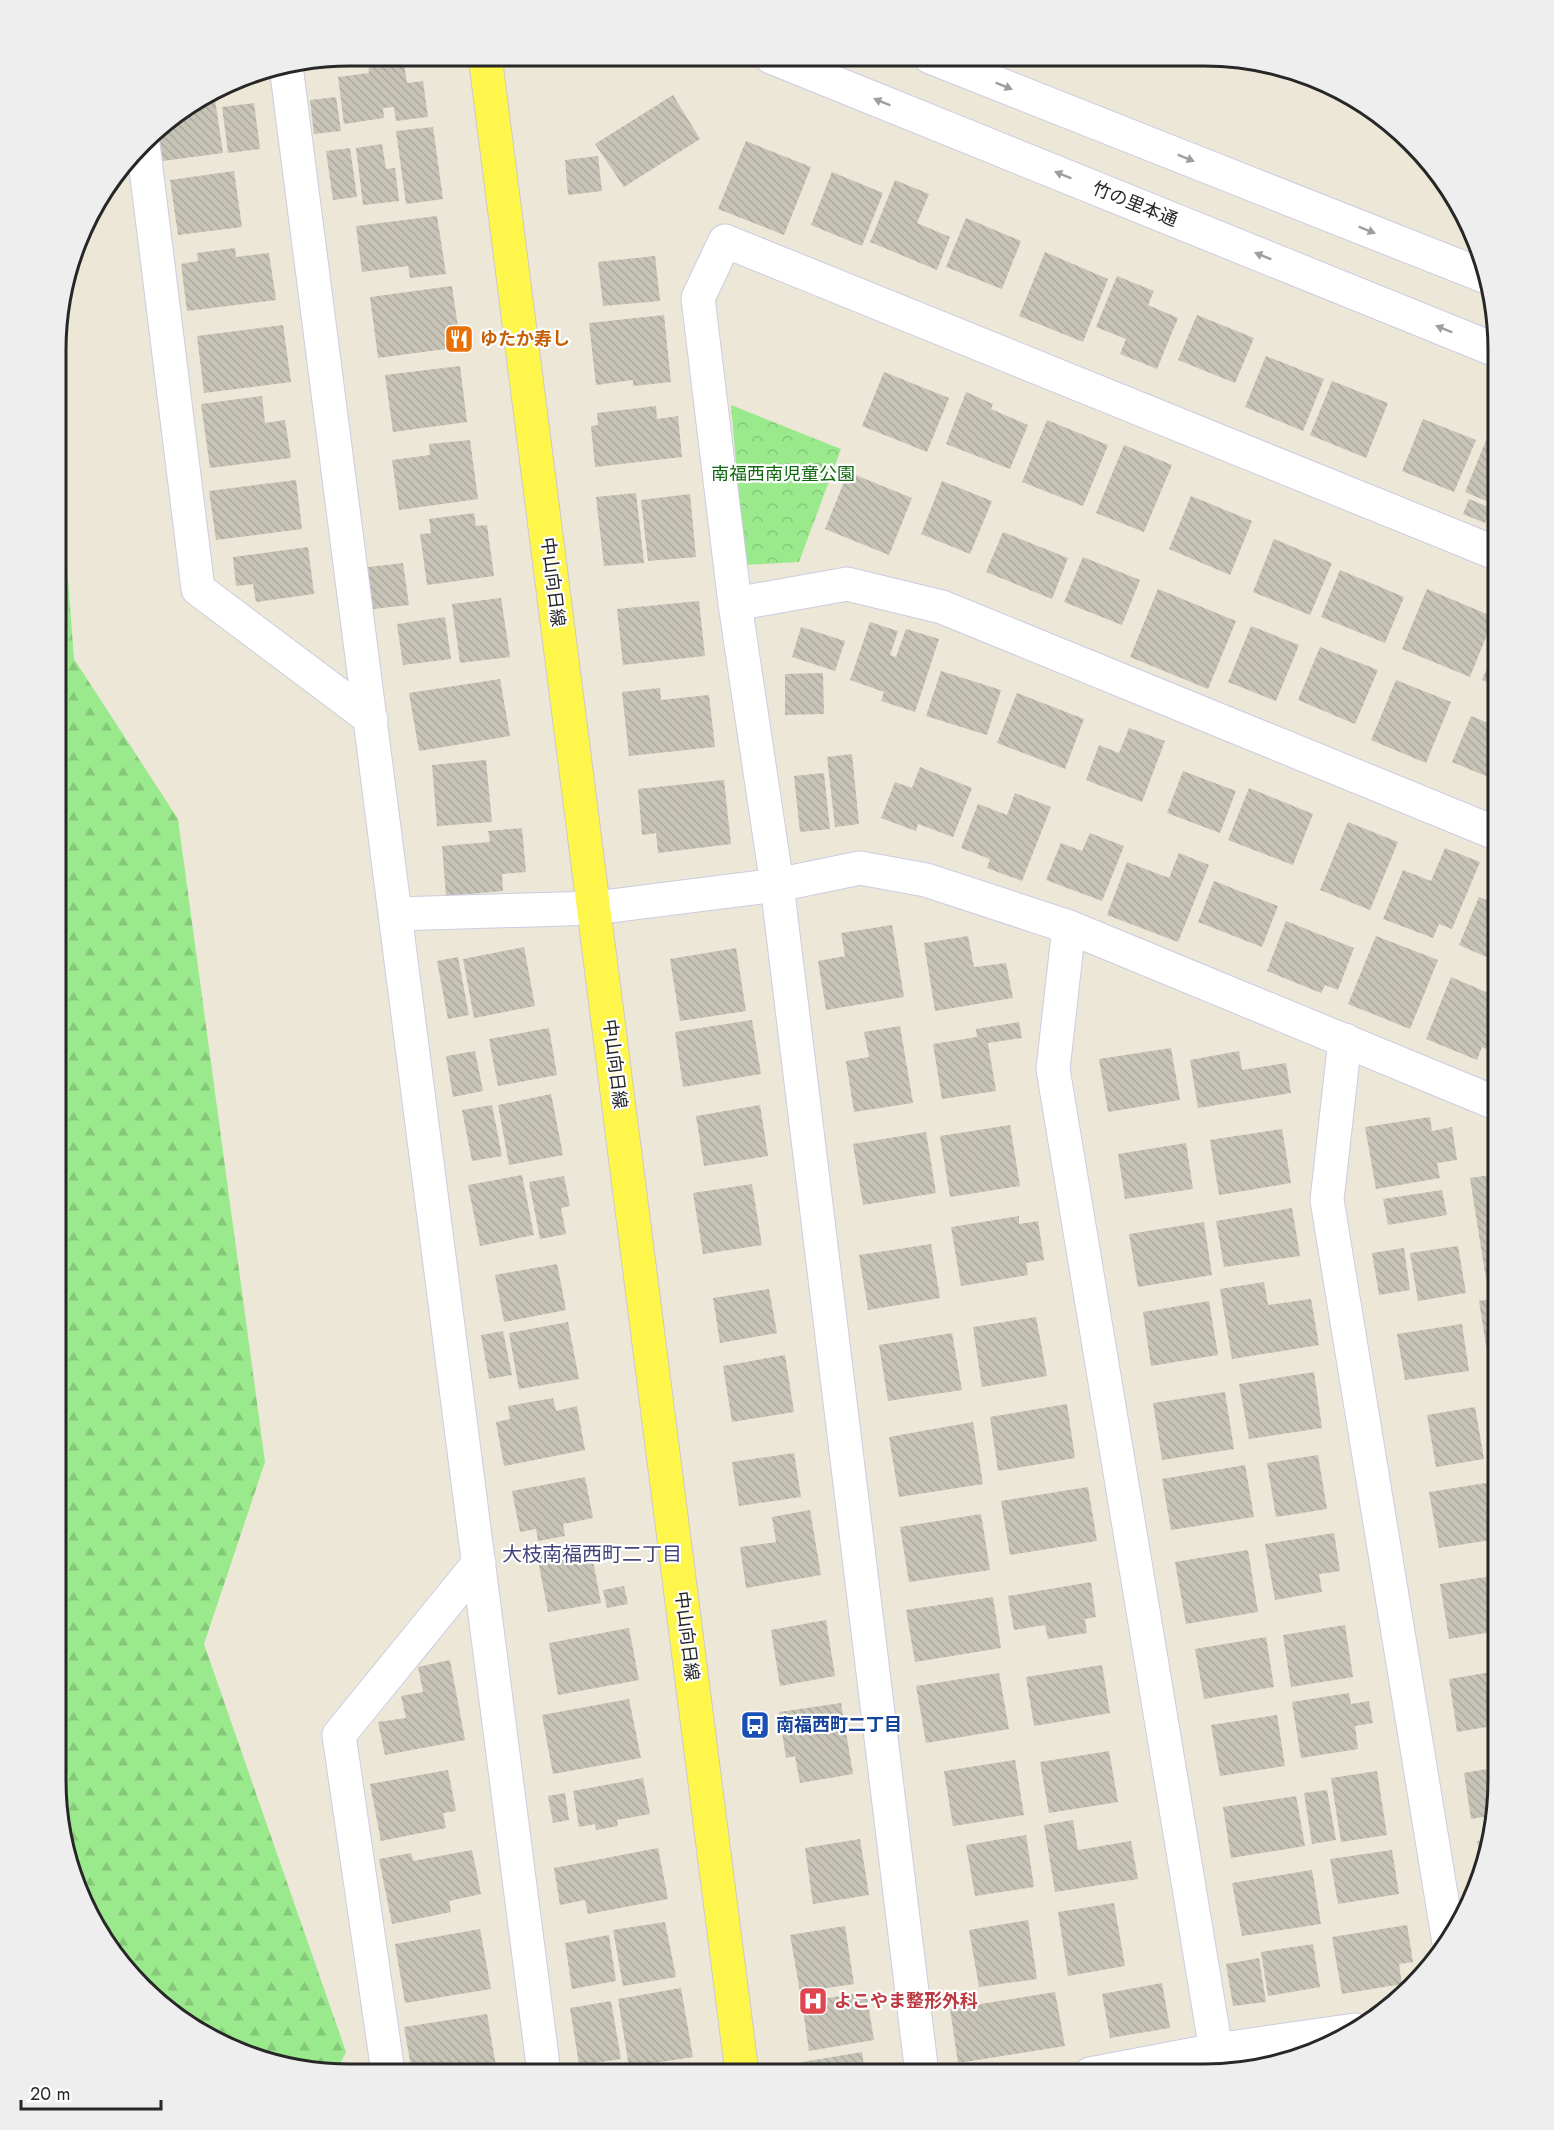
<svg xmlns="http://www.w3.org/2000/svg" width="1554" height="2130" font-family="Jost,'Noto Sans JP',sans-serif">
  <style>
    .forest { fill: url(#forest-firs) }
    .park { fill: url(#park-crowns) }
    .building { fill: url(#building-back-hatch) }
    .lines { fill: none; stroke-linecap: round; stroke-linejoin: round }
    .minor-casing { stroke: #cccce3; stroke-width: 35 }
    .major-casing { stroke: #cbcbcb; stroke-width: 35 }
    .minor { stroke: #fff; stroke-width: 33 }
    .major { stroke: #fef64a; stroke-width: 33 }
    .oneway { fill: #9e9e9e }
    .labels { text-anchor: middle; stroke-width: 4.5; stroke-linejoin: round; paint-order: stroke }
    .street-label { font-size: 18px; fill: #272727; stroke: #fff }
    .food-label { font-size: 18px; font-weight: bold; fill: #c56008; stroke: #fff; text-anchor: start }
    .park-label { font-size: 18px; fill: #146a12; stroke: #fff }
    .transit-label { font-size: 18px; font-weight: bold; fill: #164399; stroke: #fff; text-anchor: start }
    .health-label { font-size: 18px; font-weight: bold; fill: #be3a42; stroke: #fff; text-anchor: start }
    .neighbourhood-label { font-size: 20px; fill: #44447c; stroke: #fff }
    .rim { fill: none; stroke: #272727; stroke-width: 3 }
  </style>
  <defs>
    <pattern id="forest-firs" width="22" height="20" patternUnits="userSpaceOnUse" patternTransform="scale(1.5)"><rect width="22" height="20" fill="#9be98d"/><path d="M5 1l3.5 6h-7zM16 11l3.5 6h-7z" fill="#86c87a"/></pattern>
    <pattern id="park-crowns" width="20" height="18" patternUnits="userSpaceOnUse" patternTransform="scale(1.5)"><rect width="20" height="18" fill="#9be98d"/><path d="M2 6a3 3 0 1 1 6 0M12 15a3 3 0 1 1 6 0" fill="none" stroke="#86c87a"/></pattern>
    <pattern id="building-back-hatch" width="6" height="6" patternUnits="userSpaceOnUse" patternTransform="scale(1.5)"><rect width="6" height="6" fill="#c7c3b7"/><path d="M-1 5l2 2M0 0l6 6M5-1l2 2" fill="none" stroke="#aba89d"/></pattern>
  </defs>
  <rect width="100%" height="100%" fill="#ece7d7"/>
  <path class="forest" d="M 58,446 L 74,659 L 178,819 L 265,1462 L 204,1644 L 346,2052 L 336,2072 L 312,2072 L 238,2052 L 186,2025 L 129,1974 L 86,1910 L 65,1856 L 56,1780 Z"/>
  <path class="park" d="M 731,405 L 841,449 L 799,562 L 745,565 Z"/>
  <path class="building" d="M 403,57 L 407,83 L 423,81 L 428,117 L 396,121 L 394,107 L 383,108 L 384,118 L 344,124 L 338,77 L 369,73 L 368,61 Z
    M 673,95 L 700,139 L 624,187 L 595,144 Z
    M 336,97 L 341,131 L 314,134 L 310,100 Z
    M 215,99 L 223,153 L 163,161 L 158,127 L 206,100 Z
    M 254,103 L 260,149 L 228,153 L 222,107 Z
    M 433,127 L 443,199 L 406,204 L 396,131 Z
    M 746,141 L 811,167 L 784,235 L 718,209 Z
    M 382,144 L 386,169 L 395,168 L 399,201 L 363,205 L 356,148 Z
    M 350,148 L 357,197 L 333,200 L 326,151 Z
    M 598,156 L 602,191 L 568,195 L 565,160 Z
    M 234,171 L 242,227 L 178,235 L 170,180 Z
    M 832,172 L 883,193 L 862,246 L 811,225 Z
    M 895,180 L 929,194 L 917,223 L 950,237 L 937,270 L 870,242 Z
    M 437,216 L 446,274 L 410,278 L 408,266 L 362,272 L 356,226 Z
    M 966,218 L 1021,241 L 1002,289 L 946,267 Z
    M 235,248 L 236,257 L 269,253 L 276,300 L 187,311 L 181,264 L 198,261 L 197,253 Z
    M 1045,252 L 1108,279 L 1083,342 L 1019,316 Z
    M 655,256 L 660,301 L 603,306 L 598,262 Z
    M 1117,276 L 1154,291 L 1148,305 L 1178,318 L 1157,369 L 1120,354 L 1126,339 L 1096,327 Z
    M 452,286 L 461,347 L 378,358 L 370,297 Z
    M 664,315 L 671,382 L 633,386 L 633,380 L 596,385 L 589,323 Z
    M 1197,315 L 1254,338 L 1235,383 L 1178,360 Z
    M 283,325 L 291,382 L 204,393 L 197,336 Z
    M 1266,356 L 1324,379 L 1303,431 L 1245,407 Z
    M 460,366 L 467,422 L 393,432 L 385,375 Z
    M 884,372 L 949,398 L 927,452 L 862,426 Z
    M 1332,381 L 1388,403 L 1366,458 L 1310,435 Z
    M 966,392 L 993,404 L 991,409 L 1028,425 L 1010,469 L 946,444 Z
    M 262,396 L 265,423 L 285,420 L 291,458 L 210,468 L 201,404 Z
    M 656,406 L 657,419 L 678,416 L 682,457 L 595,467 L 591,426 L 598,425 L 597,413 Z
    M 1423,419 L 1476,440 L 1454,492 L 1402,471 Z
    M 1047,420 L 1108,445 L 1083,506 L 1022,482 Z
    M 1491,428 L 1498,431 L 1498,506 L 1465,492 Z
    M 470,440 L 478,499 L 399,510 L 392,460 L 430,455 L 429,444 Z
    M 1124,445 L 1172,465 L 1144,532 L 1096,513 Z
    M 848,472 L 912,498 L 889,555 L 825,529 Z
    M 296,480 L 302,529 L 216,540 L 209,491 Z
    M 942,481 L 992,501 L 970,554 L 921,534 Z
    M 636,493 L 644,563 L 604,566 L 596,497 Z
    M 690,494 L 696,557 L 648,561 L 641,500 Z
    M 1191,496 L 1252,521 L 1230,575 L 1169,549 Z
    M 1469,499 L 1491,508 L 1485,523 L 1463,514 Z
    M 474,513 L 476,526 L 487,525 L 494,576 L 427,585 L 420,534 L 431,533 L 429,519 Z
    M 1003,532 L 1068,558 L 1052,599 L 986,572 Z
    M 1274,539 L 1332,563 L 1310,615 L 1253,592 Z
    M 308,547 L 314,594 L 256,602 L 253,584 L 236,586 L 233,557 Z
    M 1083,557 L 1140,580 L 1122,625 L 1064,602 Z
    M 403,563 L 409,605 L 373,609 L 368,567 Z
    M 1340,570 L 1404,597 L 1385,643 L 1321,617 Z
    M 1158,589 L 1236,621 L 1208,689 L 1130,657 Z
    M 1427,589 L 1494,617 L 1470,677 L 1402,649 Z
    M 501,598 L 510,657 L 460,663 L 452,604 Z
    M 699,601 L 705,656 L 623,665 L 617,609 Z
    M 445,617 L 451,659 L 403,665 L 397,624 Z
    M 870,622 L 898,631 L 890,655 L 896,657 L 906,629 L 939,639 L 915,712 L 881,701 L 884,692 L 850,680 Z
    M 1251,626 L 1299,645 L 1276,701 L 1228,682 Z
    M 801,627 L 845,641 L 835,671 L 792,657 Z
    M 1498,642 L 1498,687 L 1482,680 Z
    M 1320,647 L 1378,670 L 1355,724 L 1298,700 Z
    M 941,671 L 1001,690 L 987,735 L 926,716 Z
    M 823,673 L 824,714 L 785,715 L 785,674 Z
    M 500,679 L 510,736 L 419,751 L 409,693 Z
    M 1396,680 L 1451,702 L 1426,763 L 1371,740 Z
    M 660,688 L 661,700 L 709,695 L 715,747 L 629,756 L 622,692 Z
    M 1017,693 L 1084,719 L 1065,769 L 997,743 Z
    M 1471,716 L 1498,727 L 1498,781 L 1452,762 Z
    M 1129,728 L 1165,741 L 1142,802 L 1086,780 L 1099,745 L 1119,753 Z
    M 852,754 L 859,824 L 835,827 L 827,757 Z
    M 486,760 L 492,822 L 437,826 L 432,765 Z
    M 920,767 L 972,788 L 953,837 L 918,824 L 916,831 L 881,818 L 895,782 L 912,788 Z
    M 1183,771 L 1236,791 L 1220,833 L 1167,813 Z
    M 824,773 L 830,829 L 800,832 L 794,776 Z
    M 724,780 L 731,844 L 658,853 L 656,833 L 642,835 L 638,789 Z
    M 1249,788 L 1313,814 L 1293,865 L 1228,840 Z
    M 1015,793 L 1051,807 L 1022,881 L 987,868 L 990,859 L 961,848 L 978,804 L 1007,815 Z
    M 1348,822 L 1398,842 L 1370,910 L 1320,890 Z
    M 522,828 L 526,872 L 502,874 L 503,891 L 446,896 L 442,846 L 490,842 L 488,831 Z
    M 1090,833 L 1124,846 L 1102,901 L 1046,880 L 1061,843 L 1082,851 Z
    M 1445,848 L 1480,862 L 1452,929 L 1439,924 L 1433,938 L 1383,919 L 1403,870 L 1431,881 Z
    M 1179,853 L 1209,865 L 1178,942 L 1107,915 L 1127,862 L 1169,878 Z
    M 1214,881 L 1278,906 L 1262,947 L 1198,922 Z
    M 1479,897 L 1498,905 L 1498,962 L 1459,945 Z
    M 1286,921 L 1354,948 L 1338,990 L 1325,985 L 1321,993 L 1267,971 Z
    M 892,925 L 904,997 L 826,1010 L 818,961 L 845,956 L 841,933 Z
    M 968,936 L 974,967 L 1006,963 L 1013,998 L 935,1011 L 924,943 Z
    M 1376,936 L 1438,960 L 1410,1029 L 1348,1004 Z
    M 524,947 L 535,1006 L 474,1018 L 463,959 Z
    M 736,948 L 746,1011 L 680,1021 L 670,959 Z
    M 458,957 L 469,1015 L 448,1019 L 437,961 Z
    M 1451,977 L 1498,997 L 1498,1041 L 1494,1052 L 1482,1047 L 1477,1060 L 1426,1039 Z
    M 752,1020 L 761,1074 L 683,1087 L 675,1032 Z
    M 1019,1022 L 1022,1038 L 988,1043 L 996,1091 L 942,1099 L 933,1044 L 977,1037 L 976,1029 Z
    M 900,1026 L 913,1103 L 854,1112 L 846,1061 L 869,1057 L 864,1032 Z
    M 549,1028 L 557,1075 L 498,1086 L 489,1039 Z
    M 1171,1048 L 1180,1100 L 1108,1112 L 1099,1059 Z
    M 475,1051 L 483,1091 L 453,1097 L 446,1056 Z
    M 1239,1051 L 1242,1070 L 1286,1063 L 1291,1093 L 1198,1108 L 1190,1060 Z
    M 551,1094 L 563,1155 L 509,1165 L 498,1105 Z
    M 492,1105 L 502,1156 L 472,1161 L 462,1110 Z
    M 760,1105 L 768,1156 L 704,1166 L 696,1116 Z
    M 1430,1117 L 1432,1131 L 1452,1127 L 1457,1160 L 1437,1163 L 1440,1178 L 1376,1189 L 1365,1127 Z
    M 1010,1125 L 1020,1186 L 950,1197 L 940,1136 Z
    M 1282,1129 L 1291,1183 L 1219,1195 L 1210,1140 Z
    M 926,1132 L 936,1193 L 863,1205 L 853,1144 Z
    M 1186,1143 L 1193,1189 L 1125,1199 L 1118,1154 Z
    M 1498,1174 L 1498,1277 L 1486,1279 L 1470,1178 Z
    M 522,1175 L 534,1235 L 480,1246 L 468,1185 Z
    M 564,1176 L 570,1206 L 561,1208 L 566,1234 L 540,1239 L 529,1182 Z
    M 752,1184 L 762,1245 L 703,1254 L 693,1193 Z
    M 1442,1190 L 1447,1215 L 1388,1225 L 1383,1199 Z
    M 1292,1208 L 1300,1256 L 1224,1267 L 1216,1221 Z
    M 1019,1216 L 1019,1224 L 1038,1221 L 1044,1260 L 1026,1263 L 1028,1275 L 961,1286 L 951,1227 Z
    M 1204,1222 L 1212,1275 L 1138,1287 L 1129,1234 Z
    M 931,1244 L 940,1298 L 868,1310 L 859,1255 Z
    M 1458,1246 L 1466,1293 L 1418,1301 L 1410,1253 Z
    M 1404,1248 L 1410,1290 L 1379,1295 L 1372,1253 Z
    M 557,1264 L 566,1310 L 504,1322 L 495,1275 Z
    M 1264,1282 L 1268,1305 L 1311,1299 L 1319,1345 L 1232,1359 L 1220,1289 Z
    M 769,1289 L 777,1333 L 720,1343 L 713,1298 Z
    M 1498,1297 L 1498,1369 L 1490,1371 L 1479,1301 Z
    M 1209,1301 L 1218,1355 L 1151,1366 L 1143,1312 Z
    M 1036,1317 L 1047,1376 L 982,1387 L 973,1327 Z
    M 568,1322 L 579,1379 L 519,1389 L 509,1333 Z
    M 1462,1324 L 1469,1371 L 1405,1380 L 1397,1334 Z
    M 503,1331 L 512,1375 L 489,1379 L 481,1335 Z
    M 952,1333 L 962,1390 L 888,1401 L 879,1345 Z
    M 785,1355 L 794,1412 L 732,1422 L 723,1366 Z
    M 1314,1372 L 1322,1428 L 1249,1439 L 1239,1384 Z
    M 1225,1392 L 1234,1449 L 1162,1460 L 1153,1403 Z
    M 553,1398 L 556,1411 L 577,1406 L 585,1450 L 504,1466 L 496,1422 L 510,1419 L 508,1406 Z
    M 1067,1404 L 1075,1458 L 998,1471 L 990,1417 Z
    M 1475,1407 L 1484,1459 L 1436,1467 L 1427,1415 Z
    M 973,1422 L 983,1484 L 899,1497 L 889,1437 Z
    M 794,1453 L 801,1497 L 739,1506 L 732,1462 Z
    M 1318,1455 L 1327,1509 L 1276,1517 L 1267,1463 Z
    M 1245,1465 L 1254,1517 L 1171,1530 L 1162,1479 Z
    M 585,1477 L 593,1518 L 563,1524 L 565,1536 L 538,1541 L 536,1529 L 520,1532 L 512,1491 Z
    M 1492,1482 L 1498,1518 L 1498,1539 L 1439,1548 L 1429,1492 Z
    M 1088,1487 L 1097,1541 L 1010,1555 L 1001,1501 Z
    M 810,1510 L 821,1575 L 746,1588 L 740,1547 L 776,1542 L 772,1517 Z
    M 981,1514 L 990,1570 L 909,1582 L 900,1527 Z
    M 1334,1533 L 1340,1571 L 1319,1574 L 1322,1592 L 1275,1600 L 1265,1544 Z
    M 590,1545 L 601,1603 L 548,1612 L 537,1555 Z
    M 1248,1550 L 1258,1612 L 1186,1624 L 1175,1562 Z
    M 1498,1575 L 1498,1631 L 1449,1639 L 1440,1584 Z
    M 1091,1582 L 1096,1617 L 1085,1619 L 1087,1633 L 1048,1639 L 1045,1625 L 1014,1630 L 1008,1596 Z
    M 624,1586 L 628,1604 L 607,1608 L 603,1590 Z
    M 993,1597 L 1001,1648 L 915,1662 L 906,1610 Z
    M 826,1620 L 835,1676 L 780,1686 L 771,1630 Z
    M 1345,1625 L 1353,1677 L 1291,1687 L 1283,1635 Z
    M 629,1628 L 639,1680 L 558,1695 L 549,1643 Z
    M 1266,1637 L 1274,1687 L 1204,1699 L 1195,1649 Z
    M 450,1660 L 465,1740 L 385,1755 L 378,1722 L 406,1718 L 401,1696 L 423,1692 L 418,1667 Z
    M 1102,1665 L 1110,1713 L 1034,1726 L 1026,1677 Z
    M 1498,1671 L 1498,1725 L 1457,1732 L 1449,1679 Z
    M 999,1673 L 1009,1729 L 926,1743 L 916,1686 Z
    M 1349,1693 L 1351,1704 L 1369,1701 L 1373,1723 L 1355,1726 L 1358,1749 L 1301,1758 L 1292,1702 Z
    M 629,1699 L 641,1758 L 553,1774 L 542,1715 Z
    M 841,1703 L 853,1774 L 800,1783 L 795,1756 L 786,1758 L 779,1712 Z
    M 1277,1715 L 1285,1766 L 1220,1776 L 1211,1725 Z
    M 1109,1751 L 1118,1802 L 1049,1813 L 1040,1762 Z
    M 1015,1760 L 1024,1815 L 953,1826 L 944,1771 Z
    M 1498,1767 L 1498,1799 L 1495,1815 L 1471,1819 L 1464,1773 Z
    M 448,1770 L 456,1811 L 443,1813 L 446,1828 L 381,1841 L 370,1784 Z
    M 1377,1771 L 1387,1835 L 1341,1842 L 1331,1778 Z
    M 643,1778 L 650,1814 L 617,1820 L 618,1826 L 596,1830 L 595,1824 L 579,1827 L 573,1791 Z
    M 1327,1790 L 1336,1840 L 1312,1844 L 1304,1793 Z
    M 565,1793 L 569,1820 L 553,1823 L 548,1796 Z
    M 1296,1796 L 1305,1846 L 1231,1858 L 1223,1807 Z
    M 1073,1820 L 1078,1850 L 1131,1841 L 1138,1879 L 1055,1892 L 1044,1825 Z
    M 1026,1835 L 1034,1887 L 975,1896 L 966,1845 Z
    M 860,1839 L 869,1895 L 813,1904 L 805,1848 Z
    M 1490,1839 L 1483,1874 L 1477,1841 Z
    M 658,1848 L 668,1899 L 588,1914 L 585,1900 L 560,1905 L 554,1868 Z
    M 472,1850 L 481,1894 L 449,1901 L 451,1912 L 392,1924 L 379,1859 L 411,1853 L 413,1861 Z
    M 1392,1850 L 1399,1894 L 1338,1904 L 1330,1859 Z
    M 1312,1870 L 1321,1924 L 1242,1936 L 1232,1883 Z
    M 1114,1903 L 1125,1966 L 1068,1976 L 1058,1912 Z
    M 1028,1920 L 1037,1979 L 979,1987 L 969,1930 Z
    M 665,1922 L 676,1977 L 623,1986 L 613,1930 Z
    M 1407,1925 L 1413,1962 L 1399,1964 L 1402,1984 L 1342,1994 L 1332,1937 Z
    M 845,1926 L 854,1984 L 800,1992 L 790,1935 Z
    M 480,1929 L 491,1989 L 405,2003 L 395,1944 Z
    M 609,1935 L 616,1981 L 572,1989 L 565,1943 Z
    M 1313,1944 L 1320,1987 L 1268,1996 L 1261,1952 Z
    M 1259,1958 L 1266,2002 L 1233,2006 L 1226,1964 Z
    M 1162,1983 L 1170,2028 L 1110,2038 L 1102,1994 Z
    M 681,1988 L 693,2057 L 629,2067 L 618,1999 Z
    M 866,1992 L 874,2040 L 809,2051 L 802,2002 Z
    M 1055,1992 L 1065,2046 L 958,2063 L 950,2009 Z
    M 611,2001 L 621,2059 L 579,2065 L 570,2008 Z
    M 487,2014 L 496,2066 L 461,2072 L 412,2072 L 404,2027 Z
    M 862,2052 L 865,2074 L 804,2073 L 802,2062 Z"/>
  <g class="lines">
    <g class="minor-casing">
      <path id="minor" d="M 771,57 L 1498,351
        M 930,57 L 1489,278
        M 286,66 L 544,2073
        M 143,144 L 198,589 L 371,719
        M 735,604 L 847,584 L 942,607 L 1498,834
        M 396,914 L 595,908 L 777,885 L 860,868 L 926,880 L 1069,927 L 1498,1104
        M 1069,927 L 1053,1069 L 1216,2050
        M 1345,1040 L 1327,1200 L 1449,1943
        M 388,2072 L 339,1735 L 479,1563
        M 922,2074 L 777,885 L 735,604 L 698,298 L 725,241 L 1498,554
        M 1090,2074 L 1216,2050 L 1355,2030"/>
    </g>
    <g class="major-casing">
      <path id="major" d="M 485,56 L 742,2073"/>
    </g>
    <use href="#minor" class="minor"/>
    <use href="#major" class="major"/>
  </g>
  <defs><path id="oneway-solid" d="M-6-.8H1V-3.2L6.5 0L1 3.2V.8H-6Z" transform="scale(1.5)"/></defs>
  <g class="oneway">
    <use href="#oneway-solid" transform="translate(1004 86) rotate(22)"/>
    <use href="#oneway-solid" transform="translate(882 102) rotate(-158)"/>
    <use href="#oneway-solid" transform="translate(1186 158) rotate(22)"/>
    <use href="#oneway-solid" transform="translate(1063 175) rotate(-158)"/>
    <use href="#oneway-solid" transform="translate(1367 230) rotate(22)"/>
    <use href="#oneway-solid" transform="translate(1263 256) rotate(-158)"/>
    <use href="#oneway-solid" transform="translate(1444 329) rotate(-158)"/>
  </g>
  <defs>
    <g id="restaurant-square" transform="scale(1.5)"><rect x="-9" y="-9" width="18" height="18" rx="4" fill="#e8710a" stroke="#fff"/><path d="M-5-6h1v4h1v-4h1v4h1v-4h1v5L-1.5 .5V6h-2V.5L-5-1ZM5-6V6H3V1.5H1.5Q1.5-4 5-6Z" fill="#fff"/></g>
    <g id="bus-square" transform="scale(1.5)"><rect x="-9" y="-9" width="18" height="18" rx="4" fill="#1a4fb4" stroke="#fff"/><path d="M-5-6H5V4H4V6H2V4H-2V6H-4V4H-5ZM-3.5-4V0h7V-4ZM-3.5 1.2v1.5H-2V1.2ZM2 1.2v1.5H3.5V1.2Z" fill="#fff"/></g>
    <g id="hospital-square" transform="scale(1.5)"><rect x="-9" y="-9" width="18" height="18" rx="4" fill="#e0444e" stroke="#fff"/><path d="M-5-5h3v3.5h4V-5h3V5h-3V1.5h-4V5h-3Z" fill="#fff"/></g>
  </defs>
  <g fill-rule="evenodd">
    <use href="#restaurant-square" x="459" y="339"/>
    <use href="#bus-square" x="755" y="1725"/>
    <use href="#hospital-square" x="813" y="2001"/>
  </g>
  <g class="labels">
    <g class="street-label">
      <text transform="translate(1135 204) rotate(22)" y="6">竹の里本通</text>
      <text transform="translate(553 582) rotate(83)" y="6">中山向日線</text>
      <text transform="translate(615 1064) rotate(83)" y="6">中山向日線</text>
      <text transform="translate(687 1636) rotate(83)" y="6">中山向日線</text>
    </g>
    <g class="food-label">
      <text x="480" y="345">ゆたか寿し</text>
    </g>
    <g class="park-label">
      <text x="783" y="480">南福西南児童公園</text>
    </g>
    <g class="transit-label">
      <text x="776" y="1731">南福西町二丁目</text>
    </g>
    <g class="health-label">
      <text x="834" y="2007">よこやま整形外科</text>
    </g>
    <g class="neighbourhood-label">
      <text x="592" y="1561">大枝南福西町二丁目</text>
    </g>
  </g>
  <path d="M0 0H1554V2130H0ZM350 66H1204A284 284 0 0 1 1488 350V1780A284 284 0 0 1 1204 2064H350A284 284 0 0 1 66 1780V350A284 284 0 0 1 350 66Z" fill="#eee" fill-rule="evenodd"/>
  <path class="rim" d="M350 66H1204A284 284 0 0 1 1488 350V1780A284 284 0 0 1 1204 2064H350A284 284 0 0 1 66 1780V350A284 284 0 0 1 350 66Z"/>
  <path d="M21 2100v9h140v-9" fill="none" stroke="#272727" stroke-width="3"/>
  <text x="30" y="2100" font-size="18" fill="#272727" stroke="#ffffff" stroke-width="4.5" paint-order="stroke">20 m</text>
</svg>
